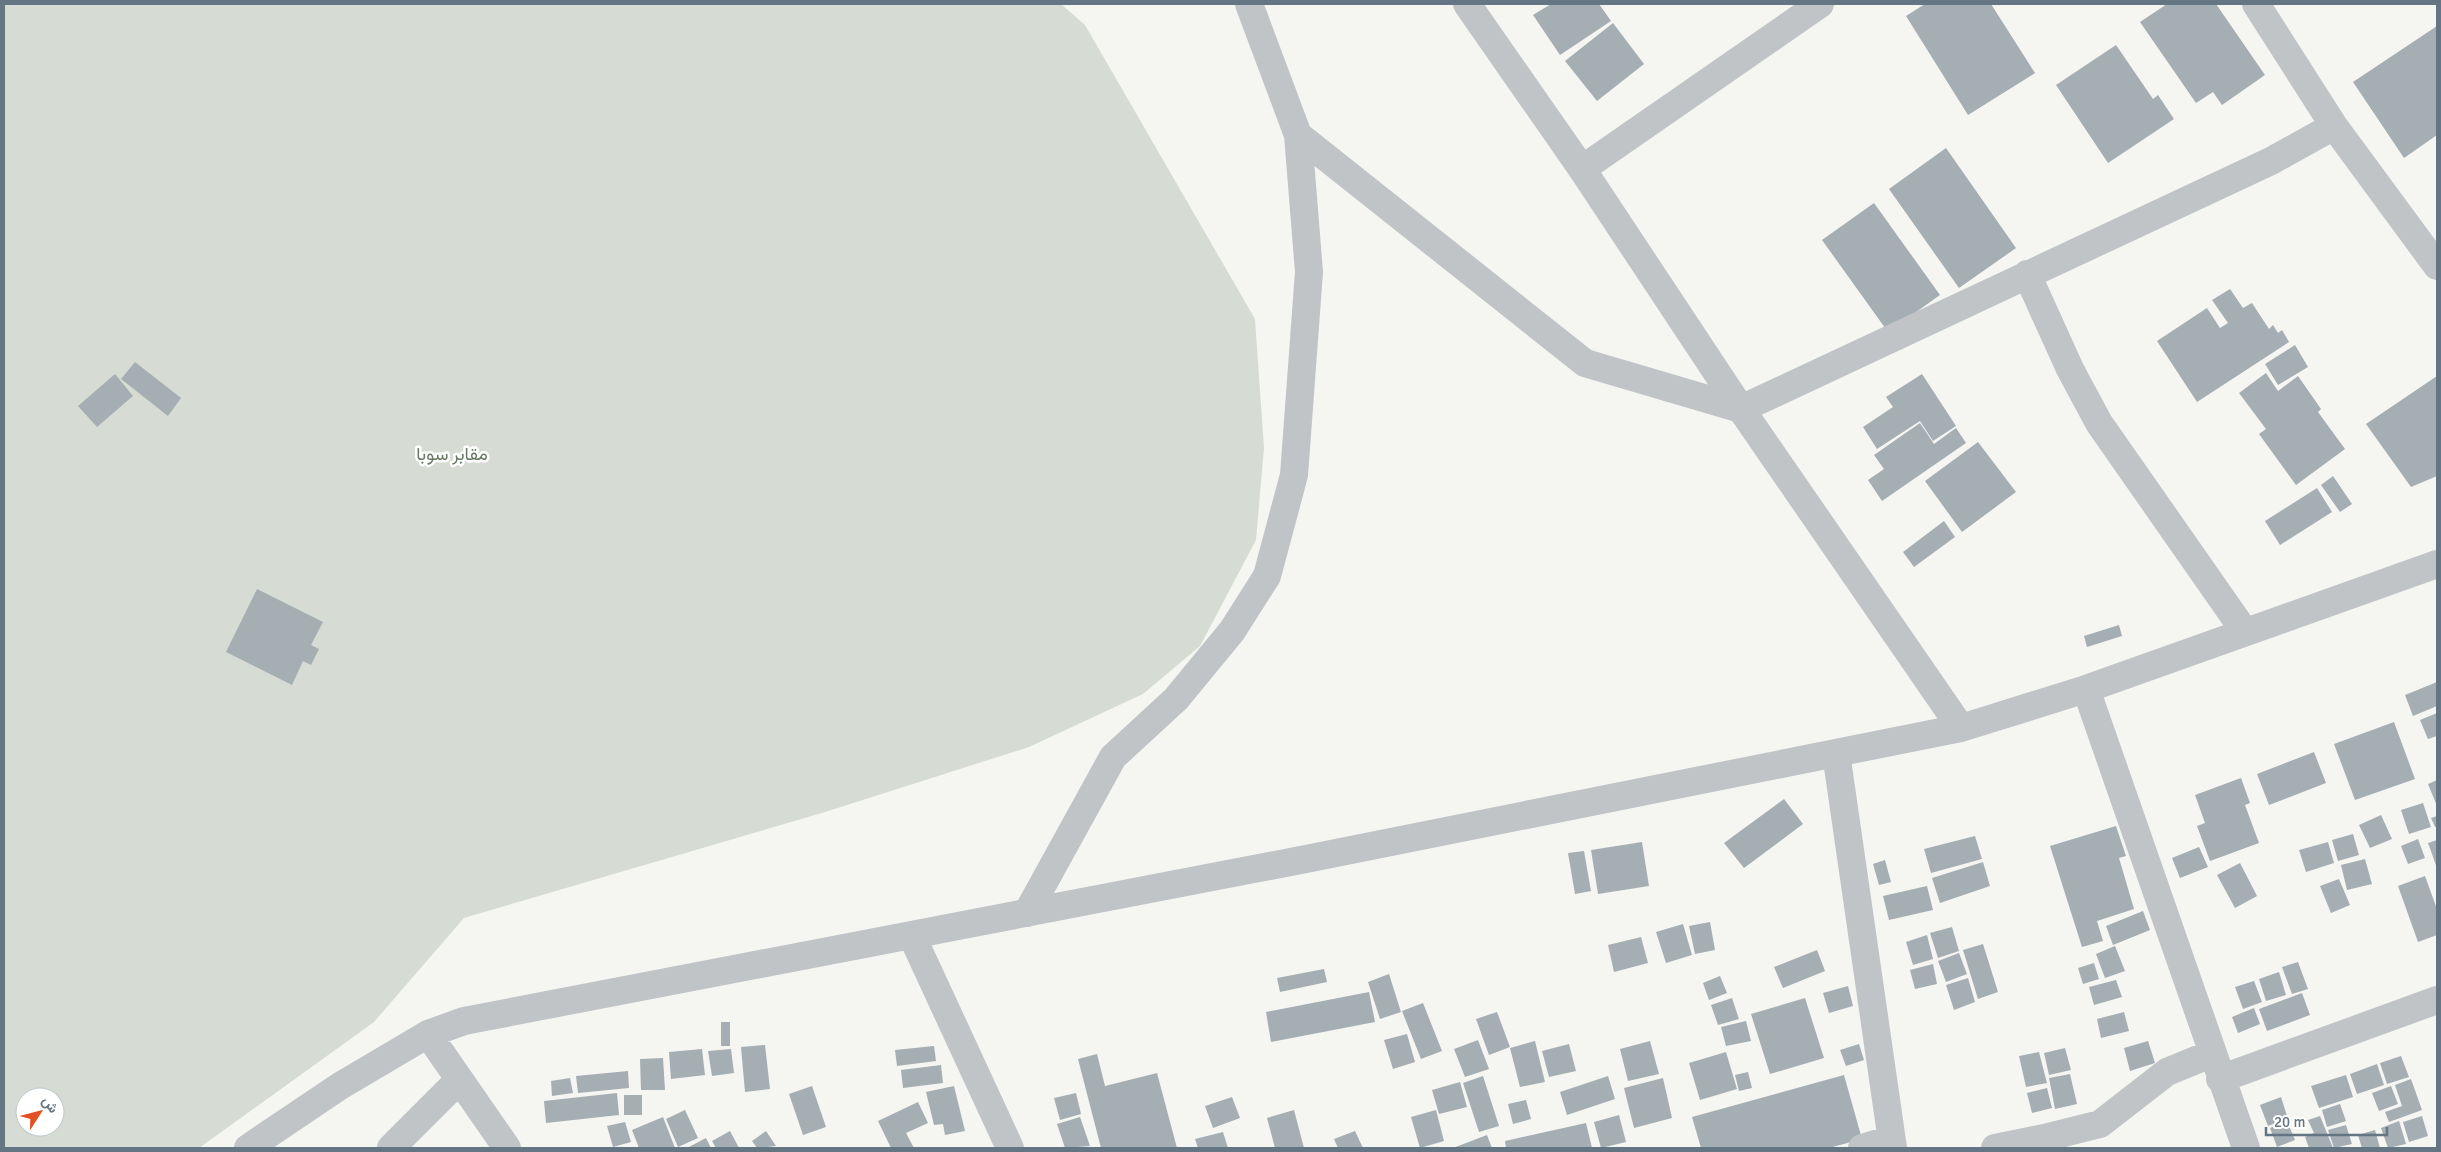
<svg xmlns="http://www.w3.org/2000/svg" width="2441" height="1152" font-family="Signika,Vazirmatn,sans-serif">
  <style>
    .green { fill: #d6dcd3; fill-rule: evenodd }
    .building { fill: #a5aeb3 }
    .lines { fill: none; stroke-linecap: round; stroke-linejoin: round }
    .minor { stroke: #c0c4c7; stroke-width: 28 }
    .tertiary { stroke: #c0c4c7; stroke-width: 28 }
    .labels { text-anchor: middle; stroke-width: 5; stroke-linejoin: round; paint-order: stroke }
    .park-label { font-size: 18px; fill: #687a63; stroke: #fff }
  </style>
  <rect width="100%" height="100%" fill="#f5f5f2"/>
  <path class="green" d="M 4,4 L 1061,4 L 1085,25 L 1255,319 L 1264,448 L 1256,540 L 1200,646 L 1143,694 L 1029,747 L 825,812 L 464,918 L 374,1022 L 199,1148 L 4,1148 ZM 25,1097 L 55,1097 L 55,1127 L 25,1127 Z"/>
  <path class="building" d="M 1551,4 L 1599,4 L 1611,21 L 1560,55 L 1533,15 Z
    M 1925,4 L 1991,4 L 2035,73 L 1968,115 L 1906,16 Z
    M 2167,4 L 2216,4 L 2265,75 L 2222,105 L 2213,92 L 2196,103 L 2140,22 Z
    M 1613,23 L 1644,64 L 1597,101 L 1565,61 Z
    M 2437,26 L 2437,135 L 2404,158 L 2353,82 Z
    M 2116,45 L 2153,99 L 2158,95 L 2174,119 L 2108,163 L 2056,85 Z
    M 1946,148 L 2016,248 L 1959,288 L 1889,189 Z
    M 1874,203 L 1940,295 L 1888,332 L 1822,240 Z
    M 2230,289 L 2243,308 L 2252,303 L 2269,329 L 2273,325 L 2278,333 L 2282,330 L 2289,342 L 2197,402 L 2157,341 L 2207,308 L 2220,328 L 2228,323 L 2212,300 Z
    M 2295,345 L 2308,367 L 2278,385 L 2265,364 Z
    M 135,362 L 181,398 L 168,416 L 121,379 Z
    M 2266,373 L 2278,391 L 2298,376 L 2321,409 L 2318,412 L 2345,449 L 2296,485 L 2259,434 L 2266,429 L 2239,393 Z
    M 115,374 L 133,396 L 97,427 L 78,406 Z
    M 1922,374 L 1956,426 L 1933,441 L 1920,421 L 1877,449 L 1863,427 L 1893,407 L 1886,397 Z
    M 2437,376 L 2437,476 L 2411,487 L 2366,424 Z
    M 1920,423 L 1934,444 L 1956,428 L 1966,443 L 1882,501 L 1868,480 L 1884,469 L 1874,455 Z
    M 1978,442 L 2016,492 L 1962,532 L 1925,481 Z
    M 2333,476 L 2352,504 L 2340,512 L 2321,485 Z
    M 2317,488 L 2332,512 L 2280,545 L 2265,521 Z
    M 1944,521 L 1955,537 L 1914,567 L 1903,552 Z
    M 257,589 L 323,622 L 311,645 L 319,649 L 311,665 L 303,661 L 292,685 L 226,652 Z
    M 2119,625 L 2122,636 L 2087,647 L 2084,636 Z
    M 2437,682 L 2437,706 L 2413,716 L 2405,695 Z
    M 2437,713 L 2437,736 L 2428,739 L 2420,720 Z
    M 2394,722 L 2415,779 L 2355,800 L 2334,744 Z
    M 2314,752 L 2326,783 L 2269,805 L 2257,774 Z
    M 2241,778 L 2250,803 L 2245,805 L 2259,843 L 2210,861 L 2197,826 L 2205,823 L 2195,795 Z
    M 2437,780 L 2437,806 L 2428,784 Z
    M 1784,799 L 1803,824 L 1744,868 L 1724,843 Z
    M 2423,803 L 2431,827 L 2409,834 L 2401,810 Z
    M 2381,815 L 2392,839 L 2370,848 L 2359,825 Z
    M 2437,816 L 2437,827 L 2435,827 L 2431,818 Z
    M 2116,826 L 2126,856 L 2119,858 L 2134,909 L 2097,921 L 2103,941 L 2082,947 L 2050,846 Z
    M 2353,834 L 2359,855 L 2338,861 L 2332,840 Z
    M 1975,836 L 1982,859 L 1931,873 L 1924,849 Z
    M 2418,839 L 2425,858 L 2408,864 L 2401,846 Z
    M 2437,840 L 2437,868 L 2428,843 Z
    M 1642,842 L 1649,886 L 1598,894 L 1591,850 Z
    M 2328,842 L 2334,863 L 2306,872 L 2299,850 Z
    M 2199,847 L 2208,867 L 2180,878 L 2172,858 Z
    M 1584,851 L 1591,891 L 1575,894 L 1568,853 Z
    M 2365,859 L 2372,884 L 2347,890 L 2341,865 Z
    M 1885,860 L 1891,882 L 1879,885 L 1873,864 Z
    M 1983,862 L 1990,886 L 1940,903 L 1932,878 Z
    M 2240,863 L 2257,896 L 2235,908 L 2217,875 Z
    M 2425,876 L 2437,909 L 2437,935 L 2418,942 L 2398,886 Z
    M 2339,879 L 2350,905 L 2331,913 L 2320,886 Z
    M 1927,886 L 1933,910 L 1889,920 L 1883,896 Z
    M 2143,911 L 2150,930 L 2113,945 L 2106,926 Z
    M 1710,922 L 1715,950 L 1695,954 L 1689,926 Z
    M 1683,924 L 1692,955 L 1666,963 L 1656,932 Z
    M 1952,927 L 1959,951 L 1938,958 L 1930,933 Z
    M 1927,935 L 1933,959 L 1913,965 L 1906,942 Z
    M 1641,937 L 1648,963 L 1614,972 L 1608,945 Z
    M 1983,944 L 1998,992 L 1978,999 L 1963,950 Z
    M 2115,946 L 2125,971 L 2105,978 L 2096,954 Z
    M 1817,950 L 1825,971 L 1783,988 L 1774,967 Z
    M 1959,953 L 1967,974 L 1946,982 L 1938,961 Z
    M 2298,962 L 2308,989 L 2292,994 L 2282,967 Z
    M 2094,963 L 2099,979 L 2083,984 L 2078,968 Z
    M 1933,964 L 1937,984 L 1915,989 L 1910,970 Z
    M 1324,969 L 1327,982 L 1280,992 L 1277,978 Z
    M 2279,972 L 2286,995 L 2266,1001 L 2259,979 Z
    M 1389,974 L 1401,1012 L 1380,1019 L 1368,982 Z
    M 1720,976 L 1727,993 L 1709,1000 L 1703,983 Z
    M 1968,978 L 1975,1002 L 1954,1010 L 1946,985 Z
    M 2116,980 L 2122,997 L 2094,1005 L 2089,987 Z
    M 2254,981 L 2262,1002 L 2243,1009 L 2235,987 Z
    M 1848,986 L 1853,1006 L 1829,1013 L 1823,993 Z
    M 1369,992 L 1375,1022 L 1271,1042 L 1266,1012 Z
    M 2302,993 L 2310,1015 L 2267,1031 L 2259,1009 Z
    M 1732,998 L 1739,1019 L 1718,1025 L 1711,1005 Z
    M 1805,998 L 1824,1058 L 1770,1074 L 1751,1014 Z
    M 1423,1003 L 1442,1051 L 1421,1059 L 1402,1011 Z
    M 2254,1008 L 2260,1024 L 2238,1033 L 2232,1017 Z
    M 1497,1012 L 1510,1047 L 1489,1055 L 1476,1019 Z
    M 2124,1012 L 2129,1031 L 2101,1038 L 2097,1019 Z
    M 1746,1021 L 1751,1041 L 1726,1046 L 1721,1027 Z
    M 721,1022 L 730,1022 L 730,1046 L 721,1046 Z
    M 1407,1034 L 1415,1062 L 1393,1069 L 1384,1040 Z
    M 1478,1040 L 1489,1069 L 1465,1077 L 1454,1049 Z
    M 1535,1041 L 1545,1082 L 1520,1087 L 1510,1048 Z
    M 1650,1041 L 1659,1074 L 1628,1081 L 1620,1049 Z
    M 2148,1041 L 2155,1063 L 2130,1071 L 2124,1048 Z
    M 1569,1044 L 1576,1071 L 1549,1077 L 1542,1051 Z
    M 1859,1044 L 1864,1060 L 1846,1066 L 1840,1050 Z
    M 765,1045 L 770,1089 L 745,1092 L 741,1047 Z
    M 934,1046 L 936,1061 L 897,1066 L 895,1050 Z
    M 2065,1048 L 2071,1070 L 2049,1075 L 2044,1053 Z
    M 702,1049 L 705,1075 L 671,1079 L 669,1052 Z
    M 731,1049 L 734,1073 L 712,1076 L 708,1051 Z
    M 1726,1052 L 1737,1089 L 1700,1100 L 1689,1063 Z
    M 2039,1052 L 2047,1083 L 2026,1087 L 2019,1056 Z
    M 1097,1054 L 1105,1086 L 1157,1073 L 1177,1148 L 1101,1148 L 1078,1059 Z
    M 2401,1056 L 2409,1077 L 2387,1084 L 2380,1063 Z
    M 663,1058 L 665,1090 L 641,1090 L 640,1059 Z
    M 2377,1064 L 2384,1085 L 2357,1094 L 2350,1074 Z
    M 941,1065 L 943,1083 L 903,1088 L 901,1070 Z
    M 628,1071 L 629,1088 L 578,1093 L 576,1076 Z
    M 1748,1072 L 1752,1088 L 1739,1091 L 1735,1075 Z
    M 2070,1074 L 2077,1104 L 2055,1109 L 2049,1078 Z
    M 1844,1075 L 1862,1139 L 1829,1148 L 1701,1148 L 1692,1117 Z
    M 2346,1075 L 2353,1097 L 2319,1108 L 2311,1086 Z
    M 1483,1076 L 1499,1126 L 1479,1132 L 1463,1083 Z
    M 1608,1076 L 1615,1099 L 1567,1115 L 1560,1092 Z
    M 570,1078 L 573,1093 L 552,1096 L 551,1081 Z
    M 1663,1078 L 1672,1118 L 1634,1128 L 1624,1088 Z
    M 2411,1079 L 2422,1110 L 2389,1122 L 2385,1112 L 2402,1106 L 2395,1085 Z
    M 1460,1082 L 1467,1107 L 1439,1114 L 1432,1090 Z
    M 812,1086 L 826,1127 L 803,1135 L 789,1094 Z
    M 954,1086 L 965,1131 L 945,1135 L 943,1124 L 934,1125 L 926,1092 Z
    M 2391,1086 L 2398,1104 L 2379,1111 L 2372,1093 Z
    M 2047,1088 L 2052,1108 L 2032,1113 L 2027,1093 Z
    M 617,1093 L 619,1115 L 546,1123 L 544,1101 Z
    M 1076,1093 L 1081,1114 L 1060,1120 L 1054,1098 Z
    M 624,1095 L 642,1095 L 642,1115 L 624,1115 Z
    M 1232,1097 L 1240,1118 L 1213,1128 L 1205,1106 Z
    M 2281,1097 L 2288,1119 L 2268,1126 L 2260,1105 Z
    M 1526,1100 L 1531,1119 L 1513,1124 L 1508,1104 Z
    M 918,1102 L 928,1123 L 906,1133 L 914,1148 L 891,1148 L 878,1121 Z
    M 2340,1104 L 2346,1121 L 2327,1127 L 2322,1110 Z
    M 685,1110 L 698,1138 L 678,1147 L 666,1119 Z
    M 1294,1110 L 1304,1148 L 1275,1148 L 1267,1118 Z
    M 1436,1110 L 1444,1141 L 1420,1148 L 1411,1117 Z
    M 1619,1115 L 1626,1142 L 1601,1148 L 1594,1122 Z
    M 2320,1116 L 2333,1148 L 2309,1148 L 2305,1137 L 2314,1133 L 2308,1120 Z
    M 2422,1116 L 2428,1136 L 2409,1142 L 2403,1122 Z
    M 663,1117 L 675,1148 L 639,1148 L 632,1130 Z
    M 1080,1117 L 1090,1146 L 1065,1148 L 1057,1124 Z
    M 2287,1121 L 2295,1140 L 2277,1147 L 2270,1128 Z
    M 2399,1121 L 2406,1144 L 2388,1148 L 2381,1128 Z
    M 625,1122 L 631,1142 L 613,1147 L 607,1126 Z
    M 1586,1123 L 1592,1148 L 1506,1148 L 1505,1141 Z
    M 2346,1125 L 2352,1144 L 2334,1148 L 2328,1130 Z
    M 2375,1130 L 2380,1148 L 2362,1148 L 2358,1135 Z
    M 730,1131 L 739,1148 L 716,1148 L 712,1141 Z
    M 766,1131 L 776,1146 L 757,1148 L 752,1141 Z
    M 1355,1131 L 1363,1148 L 1338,1148 L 1334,1139 Z
    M 1223,1132 L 1228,1148 L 1198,1148 L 1195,1139 Z
    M 1487,1135 L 1492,1148 L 1453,1148 Z
    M 706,1138 L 711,1148 L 687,1148 Z"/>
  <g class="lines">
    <path class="minor" d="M 2256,4 L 2334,126 L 2437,266
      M 1298,135 L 1585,363 L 1741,409 L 2271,161 L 2334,126
      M 1582,169 L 1741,409 L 1961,728
      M 2027,274 L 2070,369 L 2099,423 L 2245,632
      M 2086,689 L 2246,1148
      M 1836,753 L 1893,1148
      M 1027,913 L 1113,757 L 1176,699 L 1232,631 L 1267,576 L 1294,475 L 1309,272 L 1298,135 L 1249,4
      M 912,936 L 1010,1148
      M 428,1034 L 507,1148
      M 2220,1079 L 2437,1000
      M 248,1148 L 340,1086 L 428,1034 L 464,1021 L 1311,858 L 1961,728 L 2086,689 L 2437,564
      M 391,1148 L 459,1080
      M 1862,1148 L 1891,1139
      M 1995,1148 L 2044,1138 L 2100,1124 L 2167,1072 L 2213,1053"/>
    <path class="tertiary" d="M 1467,4 L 1582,169 L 1820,4"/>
  </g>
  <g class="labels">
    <g class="park-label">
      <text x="452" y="460">مقابر سوبا</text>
    </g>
  </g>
  <rect width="2441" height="1152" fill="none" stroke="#647583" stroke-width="10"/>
  <g transform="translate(40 1112) rotate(54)"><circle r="24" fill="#ffffff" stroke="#c1c8cd"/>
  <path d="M0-4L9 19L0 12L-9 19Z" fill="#e35024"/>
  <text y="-8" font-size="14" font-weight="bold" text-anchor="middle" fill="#647583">ش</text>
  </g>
  <path d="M2266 1127v8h121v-8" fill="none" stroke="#647583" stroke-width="2.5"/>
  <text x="2274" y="1127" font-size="15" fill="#647583" stroke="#ffffff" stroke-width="4" paint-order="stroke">20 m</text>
</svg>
